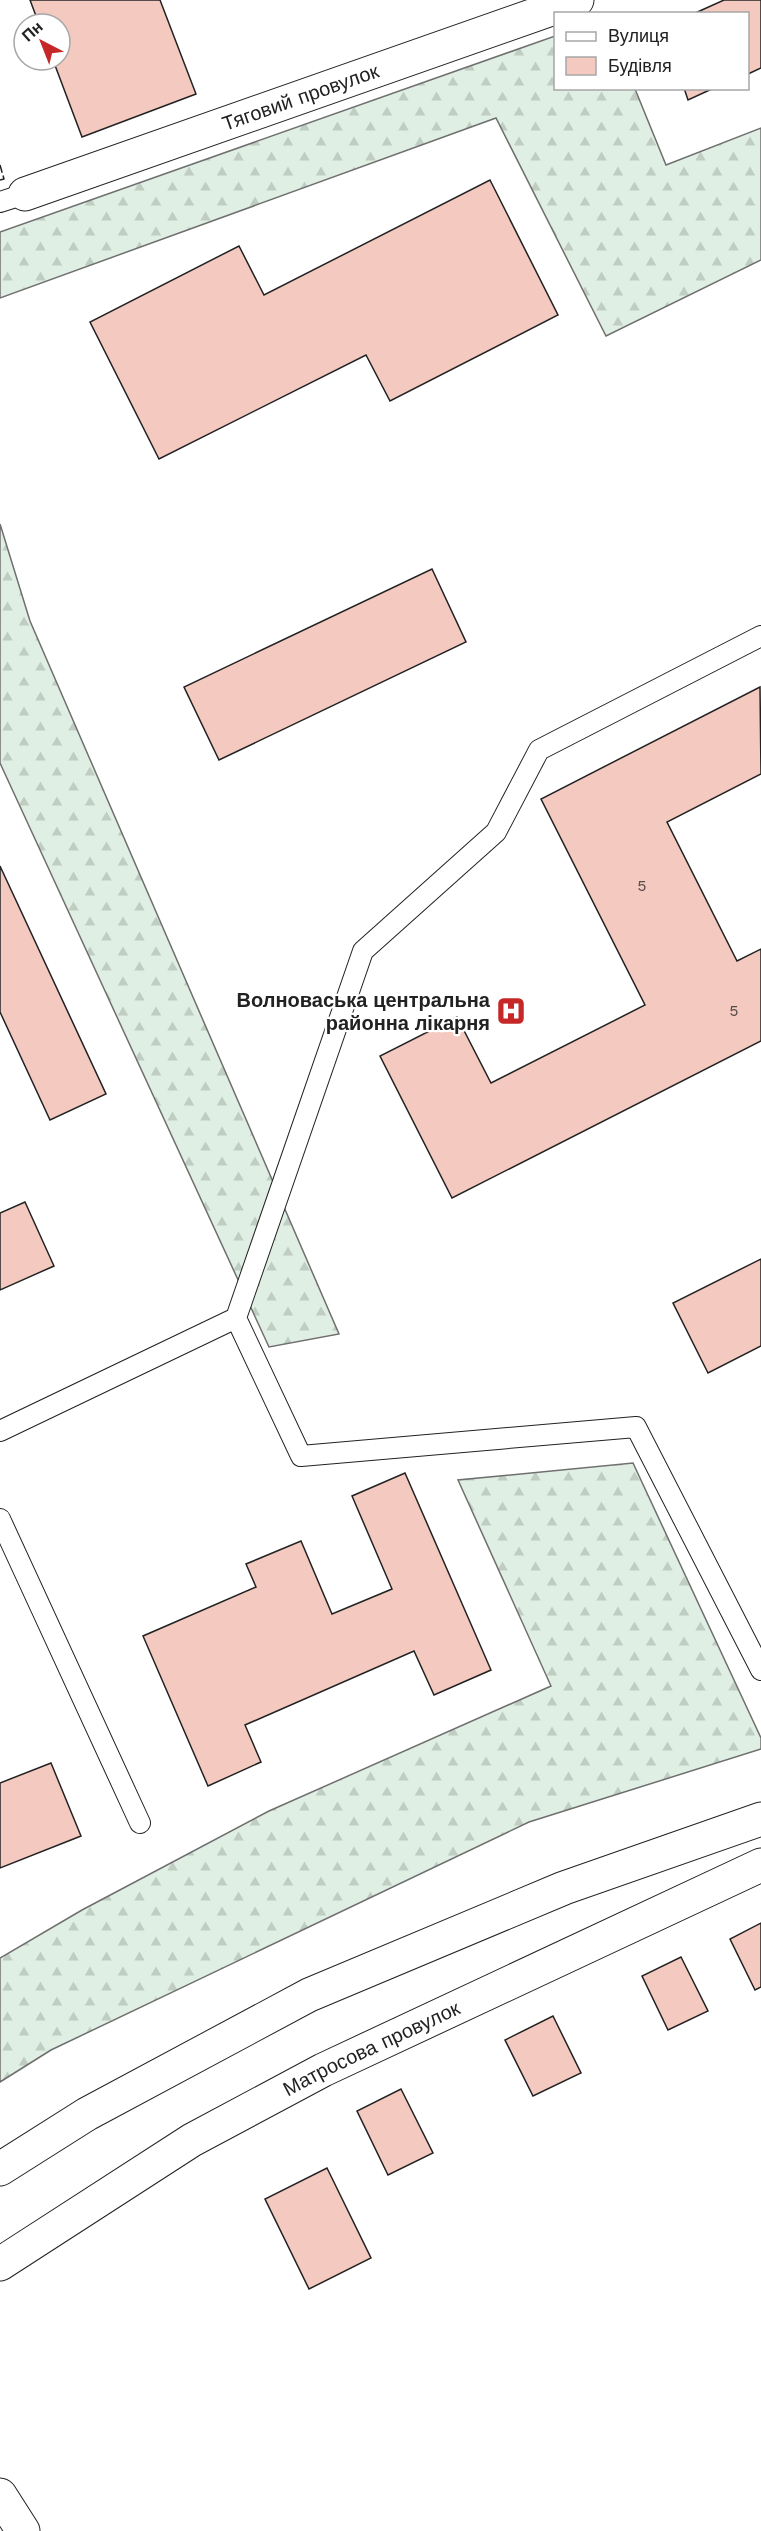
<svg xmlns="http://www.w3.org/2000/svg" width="761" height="2531" font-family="'Work Sans',sans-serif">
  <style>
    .forest { fill: url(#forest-firs); stroke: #6f6f6f; stroke-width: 1.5 }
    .building { fill: #f3c9c0; stroke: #222; stroke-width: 1.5 }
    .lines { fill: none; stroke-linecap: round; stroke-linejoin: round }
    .lane-casing { stroke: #222; stroke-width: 22 }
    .street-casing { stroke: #222; stroke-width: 35 }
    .secondary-casing { stroke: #222; stroke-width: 35 }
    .lane { stroke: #fff; stroke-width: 20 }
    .street { stroke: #fff; stroke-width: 33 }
    .secondary { stroke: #fff; stroke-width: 33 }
    .fence { stroke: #222; stroke-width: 1.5; stroke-dasharray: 8 3; stroke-linecap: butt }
    .labels { text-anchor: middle; stroke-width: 4.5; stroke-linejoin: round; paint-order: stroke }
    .number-label { font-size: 16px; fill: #564c4a }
    .street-label { font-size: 20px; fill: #222; stroke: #fff }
    .poi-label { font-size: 20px; font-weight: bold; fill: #222; stroke: #fff; text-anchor: end }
  </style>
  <defs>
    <pattern id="forest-firs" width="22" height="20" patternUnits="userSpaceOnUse" patternTransform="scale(1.5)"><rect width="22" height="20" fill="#e0efe3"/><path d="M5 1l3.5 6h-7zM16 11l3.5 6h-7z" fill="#c0cdc2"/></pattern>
  </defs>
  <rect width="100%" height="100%" fill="#fff"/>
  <path class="forest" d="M 555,36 L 556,88 L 635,89 L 666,165 L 761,128 L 761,260 L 606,336 L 496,118 L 0,298 L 0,232 Z
    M 0,524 L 30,621 L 339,1334 L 269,1347 L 0,763 Z
    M 633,1463 L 761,1738 L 761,1749 L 529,1822 L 51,2050 L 0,2082 L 0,1958 L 82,1910 L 269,1811 L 551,1686 L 458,1480 Z"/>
  <path class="building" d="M 30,0 L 160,0 L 196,94 L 82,137 L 53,60 L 60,60 L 60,24 L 39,24 Z
    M 724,0 L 761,0 L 761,68 L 748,74 L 748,14 L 693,14 Z
    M 684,88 L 714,88 L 688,100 Z
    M 490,180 L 558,315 L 390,401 L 366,355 L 159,459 L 90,322 L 239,246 L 264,295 Z
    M 432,569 L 466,642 L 219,760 L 184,687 Z
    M 760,687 L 761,774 L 667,822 L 737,961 L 761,949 L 761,1041 L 452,1198 L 380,1056 L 457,1017 L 491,1083 L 645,1005 L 541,799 Z
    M 0,866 L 106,1094 L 50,1120 L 0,1012 Z
    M 25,1202 L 54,1266 L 0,1290 L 0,1213 Z
    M 761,1259 L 761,1346 L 708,1373 L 673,1303 Z
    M 405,1473 L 491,1670 L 434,1695 L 414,1651 L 245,1725 L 261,1762 L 208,1786 L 143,1636 L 256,1587 L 246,1564 L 301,1541 L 332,1614 L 392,1589 L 352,1496 Z
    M 51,1763 L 81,1836 L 0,1868 L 0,1783 Z
    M 761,1923 L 761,1987 L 755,1990 L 730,1939 Z
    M 681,1957 L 708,2011 L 668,2030 L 642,1976 Z
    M 553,2016 L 581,2073 L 533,2096 L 505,2040 Z
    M 401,2089 L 433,2153 L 388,2175 L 357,2111 Z
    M 327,2168 L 371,2258 L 309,2289 L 265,2199 Z"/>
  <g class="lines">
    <g class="lane-casing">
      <path id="lane" d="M 0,202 L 25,194
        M 236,1318 L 301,1456 L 636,1427 L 761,1670
        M 0,1431 L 236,1318 L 363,951 L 496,832 L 539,750 L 761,636
        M 0,1519 L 140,1823"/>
    </g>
    <g class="street-casing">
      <g id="street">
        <path id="s1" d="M 25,194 L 577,0"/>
        <path id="s2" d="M 0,2264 L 192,2140 L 323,2070 L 761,1865"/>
        <path d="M 0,2495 L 23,2531"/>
      </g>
    </g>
    <g class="secondary-casing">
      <path id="secondary" d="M 0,2169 L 87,2114 L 309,1995 L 564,1888 L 761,1819"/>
    </g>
    <use href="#lane" class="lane"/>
    <use href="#street" class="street"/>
    <use href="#secondary" class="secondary"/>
    <path class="fence" d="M 0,165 L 4,179 L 0,180"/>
  </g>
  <defs>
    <g id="hospital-square" transform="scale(1.5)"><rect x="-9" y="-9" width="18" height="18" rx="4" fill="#c62828" stroke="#fff"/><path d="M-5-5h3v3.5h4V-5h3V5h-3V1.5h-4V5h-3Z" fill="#fff"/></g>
  </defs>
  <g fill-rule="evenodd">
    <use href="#hospital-square" x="511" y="1011"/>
  </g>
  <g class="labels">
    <g class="number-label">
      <text x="642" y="891">5</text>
      <text x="734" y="1016">5</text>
    </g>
    <g class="street-label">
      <text dy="7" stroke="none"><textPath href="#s1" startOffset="292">Тяговий провулок</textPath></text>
      <text dy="7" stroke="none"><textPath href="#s2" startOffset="430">Матросова провулок</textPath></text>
    </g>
    <g class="poi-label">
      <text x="490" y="1007">Волноваська центральна<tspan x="490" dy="23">районна лікарня</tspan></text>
    </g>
  </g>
  <rect x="554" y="12" width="195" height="78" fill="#ffffff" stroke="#a7a7a7" stroke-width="1.5"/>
  <rect x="566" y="32" width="30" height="9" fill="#ffffff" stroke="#a7a7a7" stroke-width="1.5"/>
  <text x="608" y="42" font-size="18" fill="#222222">Вулиця</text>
  <rect x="566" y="57" width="30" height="18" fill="#f3c9c0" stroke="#a7a7a7" stroke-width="1.5"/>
  <text x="608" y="72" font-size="18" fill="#222222">Будівля</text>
  <g transform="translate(42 42) rotate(318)"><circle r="28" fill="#ffffff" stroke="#a7a7a7" stroke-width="1.5"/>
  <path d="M0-4.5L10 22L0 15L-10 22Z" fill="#c62828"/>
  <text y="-9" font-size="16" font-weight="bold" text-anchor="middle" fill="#222222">Пн</text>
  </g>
</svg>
